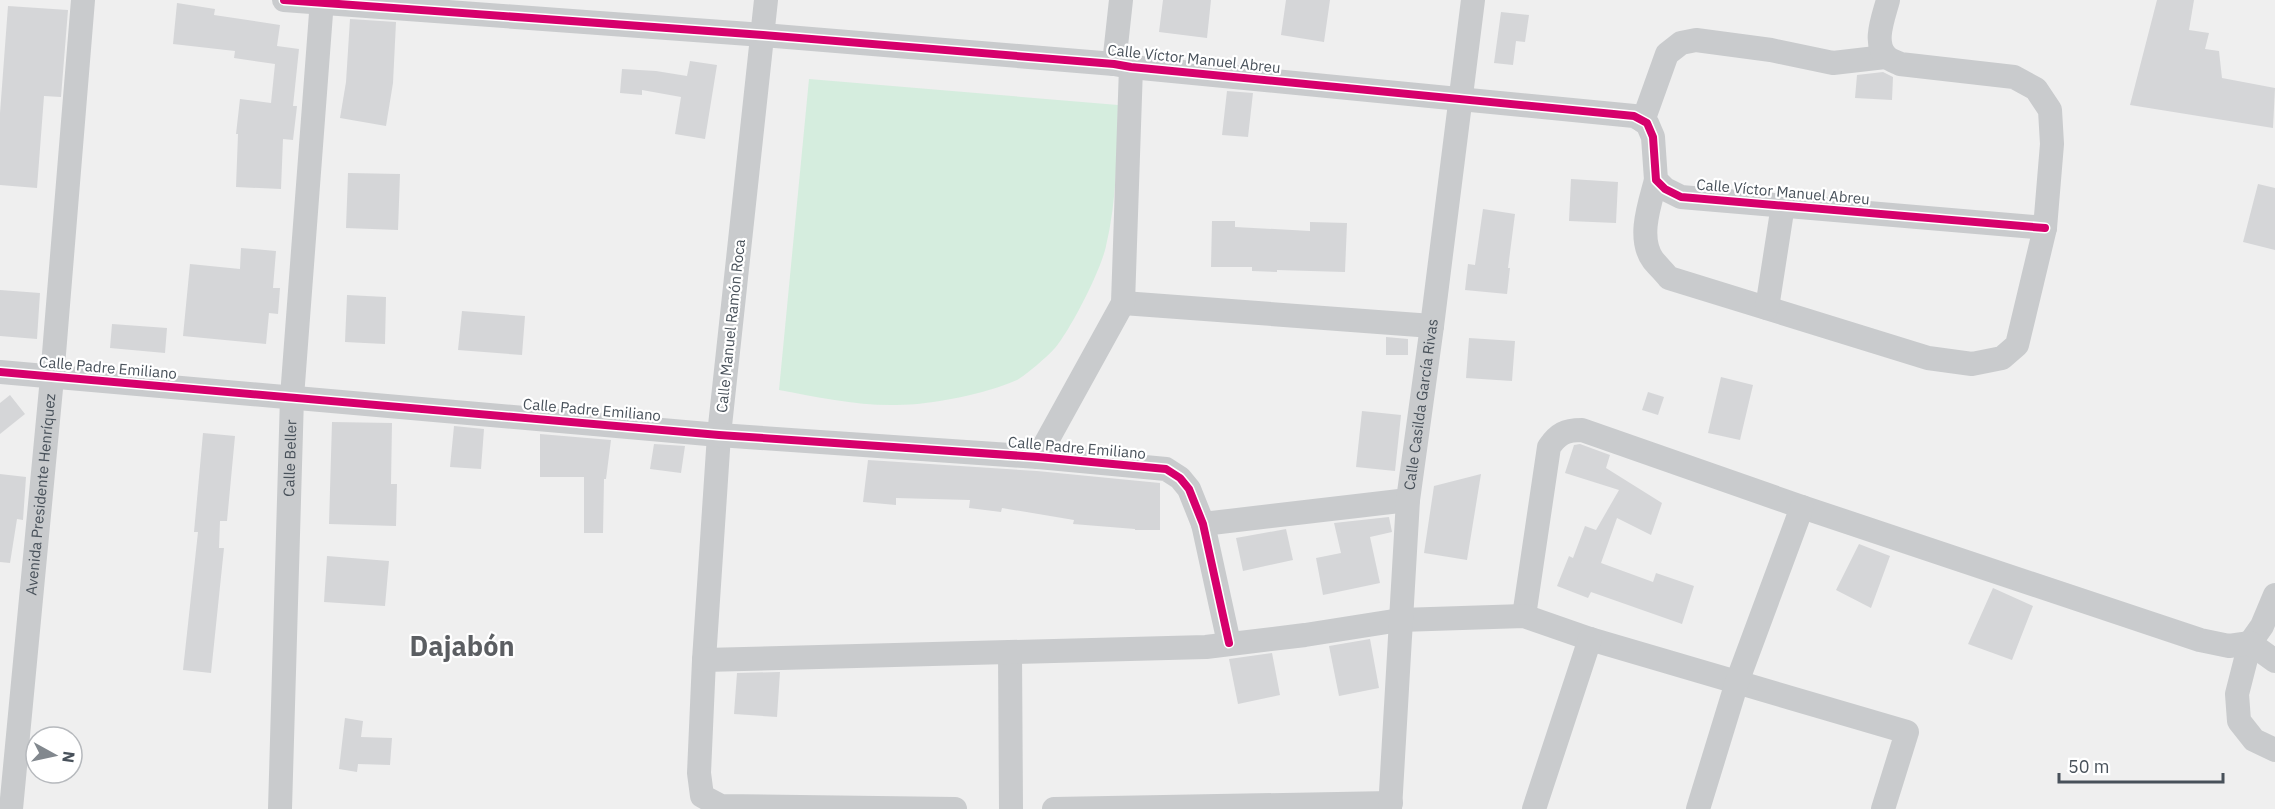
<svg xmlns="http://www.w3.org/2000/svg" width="2275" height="809" font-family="'IBM Plex Sans',sans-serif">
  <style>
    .green { fill: #d5edde }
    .building { fill: #d5d6d8 }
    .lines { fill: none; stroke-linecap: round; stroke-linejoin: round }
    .minor { stroke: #c9cbcd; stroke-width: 24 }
    .cycleway-casing { stroke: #fff; stroke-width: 11 }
    .cycleway { stroke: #d6006c; stroke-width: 8 }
    .labels { text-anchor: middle; stroke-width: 4.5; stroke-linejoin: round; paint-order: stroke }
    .street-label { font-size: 15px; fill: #48515a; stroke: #fff }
    .town-label { font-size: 27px; font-weight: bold; fill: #5b5e62; stroke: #fff }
  </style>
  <rect width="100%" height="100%" fill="#efefef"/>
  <path class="green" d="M 809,79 L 1118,105 C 1117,152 1117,200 1106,246 C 1101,270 1071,329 1055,348 C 1048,356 1026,375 1017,380 C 986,394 930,405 897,405 C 858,406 817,397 779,390 Z"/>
  <path class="building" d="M 1163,0 L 1211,0 L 1207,38 L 1159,32 Z
    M 1286,0 L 1330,0 L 1324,42 L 1281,35 Z
    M 2157,0 L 2194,0 L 2189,30 L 2209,33 L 2205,49 L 2219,51 L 2222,78 L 2275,88 L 2273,128 L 2130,105 Z
    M 177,3 L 215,9 L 214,15 L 280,25 L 277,46 L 299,49 L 293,106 L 297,106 L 293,140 L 283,139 L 281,189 L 236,187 L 238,134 L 236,134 L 240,99 L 271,103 L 275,64 L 234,58 L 235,51 L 173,44 Z
    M 8,6 L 68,10 L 61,97 L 44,96 L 37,188 L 0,185 L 0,113 Z
    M 1501,12 L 1529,15 L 1525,42 L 1516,41 L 1513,65 L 1494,63 Z
    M 350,19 L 396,22 L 393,83 L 386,126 L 340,118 L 346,82 Z
    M 690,61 L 717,65 L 705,139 L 675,134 L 681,97 L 642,90 L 642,95 L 620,93 L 622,69 L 656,71 L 687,76 Z
    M 1883,72 L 1893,77 L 1892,100 L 1855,98 L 1857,75 Z
    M 1227,91 L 1253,93 L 1248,137 L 1222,135 Z
    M 348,173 L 400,174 L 398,230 L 346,228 Z
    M 1571,179 L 1618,182 L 1616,223 L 1569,221 Z
    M 2258,184 L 2275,188 L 2275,250 L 2243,242 Z
    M 1483,209 L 1515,214 L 1508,268 L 1510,268 L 1507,294 L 1465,290 L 1468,264 L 1475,265 Z
    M 1212,221 L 1235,221 L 1235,227 L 1310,231 L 1310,222 L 1347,223 L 1345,272 L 1277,270 L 1277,272 L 1252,271 L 1252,267 L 1211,267 Z
    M 241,248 L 276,251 L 273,288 L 280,288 L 278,314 L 269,313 L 266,344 L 183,336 L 190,264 L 240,269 Z
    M 0,290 L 40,293 L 37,339 L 0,336 Z
    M 347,295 L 386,297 L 385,344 L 345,342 Z
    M 462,311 L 525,316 L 522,355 L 458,350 Z
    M 112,324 L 167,328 L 165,353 L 110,348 Z
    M 1386,337 L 1408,339 L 1408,355 L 1386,355 Z
    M 1469,338 L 1515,341 L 1512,381 L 1466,378 Z
    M 1721,377 L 1753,385 L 1740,440 L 1708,433 Z
    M 1648,392 L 1664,397 L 1658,415 L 1642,410 Z
    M 10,395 L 25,414 L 0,434 L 0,403 Z
    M 1362,411 L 1401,415 L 1395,471 L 1356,467 Z
    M 332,422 L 392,423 L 391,484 L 397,484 L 396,526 L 329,524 Z
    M 454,426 L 484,429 L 481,469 L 450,467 Z
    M 203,433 L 235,436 L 227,521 L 220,521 L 219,548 L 224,548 L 211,673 L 183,670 L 198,532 L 194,532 Z
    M 540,434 L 611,440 L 606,479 L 604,479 L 603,533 L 584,533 L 584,477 L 540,477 Z
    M 654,444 L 685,446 L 681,473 L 650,469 Z
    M 1580,444 L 1610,455 L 1606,468 L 1662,503 L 1651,535 L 1617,518 L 1601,563 L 1653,582 L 1656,573 L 1694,586 L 1682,624 L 1591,592 L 1588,598 L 1557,586 L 1569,556 L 1573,558 L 1585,526 L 1596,530 L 1619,490 L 1565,473 L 1574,445 Z
    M 868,460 L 1037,471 L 1160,483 L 1160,530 L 1135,530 L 1135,529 L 1073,524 L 1074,520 L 1002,508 L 1001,512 L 969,508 L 970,500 L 896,498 L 896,505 L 863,502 Z
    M 0,474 L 26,477 L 23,520 L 17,519 L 10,563 L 0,562 Z
    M 1481,474 L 1467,560 L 1424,553 L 1434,486 Z
    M 1389,517 L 1392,532 L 1370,537 L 1380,583 L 1323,595 L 1316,558 L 1341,553 L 1334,523 Z
    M 1286,529 L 1293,560 L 1243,571 L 1236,538 Z
    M 1859,544 L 1890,556 L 1871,608 L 1836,590 Z
    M 327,556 L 389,561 L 385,606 L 324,602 Z
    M 1993,588 L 2033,606 L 2012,660 L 1968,644 Z
    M 1370,639 L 1379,688 L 1339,696 L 1329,646 Z
    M 1272,653 L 1280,695 L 1238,704 L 1229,659 Z
    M 780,672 L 777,717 L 734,714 L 737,673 Z
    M 345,718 L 363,721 L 361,737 L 392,738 L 390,765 L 358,764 L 357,772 L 339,769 Z"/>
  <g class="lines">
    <g class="minor">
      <path d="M 284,0 L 763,35 L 1114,64 L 1131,67 L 1634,116 L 1647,123 L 1653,137 L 1656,180 L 1665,189 L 1681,197 L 2045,228"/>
      <path d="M 766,0 L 719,435 L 704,660 L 699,773 L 702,796 L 721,806 L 955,809"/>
      <path d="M 1114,64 L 1121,0"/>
      <path d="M 1643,121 L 1667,54 L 1681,43 L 1696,40 L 1771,50 L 1833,63 L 1885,57"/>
      <path d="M 1656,180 C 1650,203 1637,238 1653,260 C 1658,266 1664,272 1669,278 L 1928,358 L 1972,364 L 2002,358 L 2017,345 L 2045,228 L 2052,144 L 2050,110 L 2036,89 L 2014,77 L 1900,64 C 1896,62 1890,60 1887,57 C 1872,44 1884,16 1888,0"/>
      <path d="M 1123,303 L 1432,326"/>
      <path d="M 1767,308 L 1783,205"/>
      <path d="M 0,372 L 719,435 L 1038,457 L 1166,469 L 1180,478 L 1189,489 L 1203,524 L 1229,643"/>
      <path d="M 1038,457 L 1123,303 L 1131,67"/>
      <path d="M 1203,524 L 1408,500"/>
      <path d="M 2275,595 L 2262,626 L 2250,643 L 2237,694 L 2239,721 L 2254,740 L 2275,750"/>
      <path d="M 1524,616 L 1549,447 C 1558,434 1565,430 1582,430 L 1802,507 L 2200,640 L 2229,646 L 2250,643 L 2275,661"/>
      <path d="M 1010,652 L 1011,809"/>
      <path d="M 704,660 L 1206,647 L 1305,635 L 1400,620 L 1524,616 L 1590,639 L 1907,732 L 1883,809"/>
      <path id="s1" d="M 11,809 L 52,378 L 83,0"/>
      <path id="s2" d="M 280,809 L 292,397 L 322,0"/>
      <path d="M 1054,809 L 1391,803"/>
      <path id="s3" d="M 1390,809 L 1408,500 L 1432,326 L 1473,0"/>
      <path d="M 1534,809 L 1590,639"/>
      <path d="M 1698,809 L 1737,682 L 1802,507"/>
    </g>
    <g class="cycleway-casing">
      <path id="cycleway" d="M 284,0 L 763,35 L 1114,64 L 1131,67 L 1634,116 L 1647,123 L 1653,137 L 1656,180 L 1665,189 L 1681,197 L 2045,228
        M 0,372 L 719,435 L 1038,457 L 1166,469 L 1180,478 L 1189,489 L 1203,524 L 1229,643"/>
    </g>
    <use href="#cycleway" class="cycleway"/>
  </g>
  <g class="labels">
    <g class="street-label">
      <text transform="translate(1194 59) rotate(6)" y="5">Calle Víctor Manuel Abreu</text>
      <text transform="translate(1783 192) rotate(5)" y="5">Calle Víctor Manuel Abreu</text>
      <text transform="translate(731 326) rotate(-84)" y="5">Calle Manuel Ramón Roca</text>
      <text transform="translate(108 368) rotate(5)" y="5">Calle Padre Emiliano</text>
      <text dy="5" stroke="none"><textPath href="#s3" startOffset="406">Calle Casilda García Rivas</textPath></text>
      <text transform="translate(592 410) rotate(5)" y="5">Calle Padre Emiliano</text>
      <text transform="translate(1077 448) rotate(5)" y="5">Calle Padre Emiliano</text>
      <text dy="5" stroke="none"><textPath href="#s2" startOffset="351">Calle Beller</textPath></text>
      <text dy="5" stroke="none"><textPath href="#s1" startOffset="316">Avenida Presidente Henríquez</textPath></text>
    </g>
    <g class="town-label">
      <text x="462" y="656">Dajabón</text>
    </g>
  </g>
  <g transform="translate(54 755) rotate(98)"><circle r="28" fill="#ffffff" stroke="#b6b9bd" stroke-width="1.5"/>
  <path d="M0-4.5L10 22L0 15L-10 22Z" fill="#82888e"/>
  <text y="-9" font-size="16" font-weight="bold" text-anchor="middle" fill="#48515a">N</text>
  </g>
  <path d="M2059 773v9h164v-9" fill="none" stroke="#48515a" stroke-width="3"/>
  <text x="2068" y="773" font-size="18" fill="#48515a" stroke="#ffffff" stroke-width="4.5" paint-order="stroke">50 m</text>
</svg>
